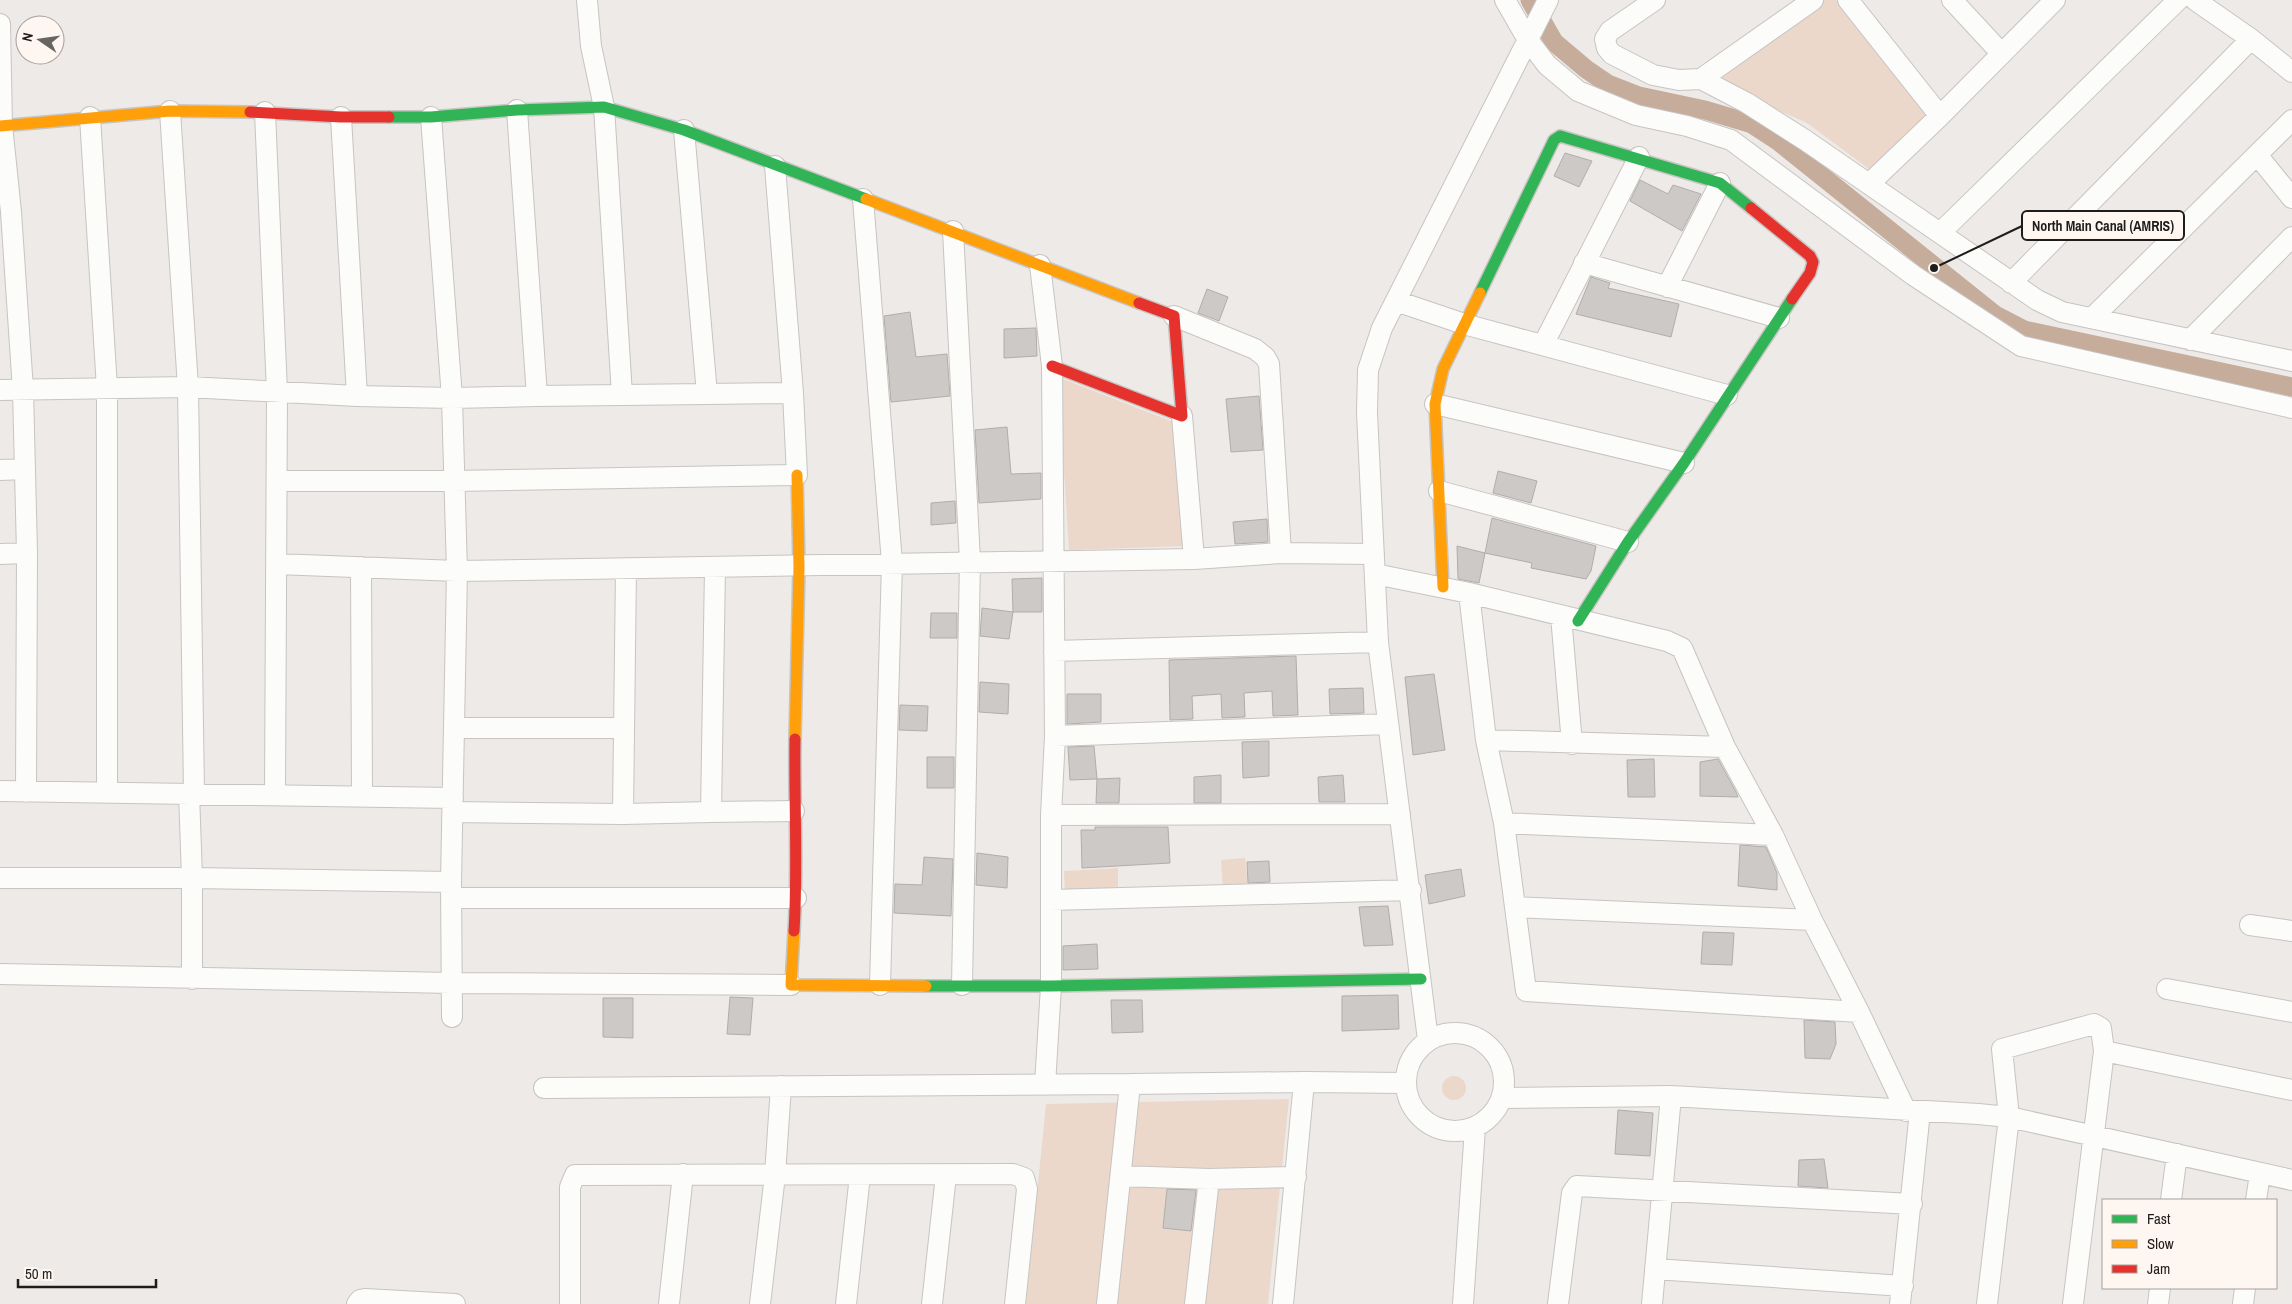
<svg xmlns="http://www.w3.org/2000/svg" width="2292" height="1304" font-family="'Archivo Narrow',sans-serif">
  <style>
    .green { fill: #ebd8cb }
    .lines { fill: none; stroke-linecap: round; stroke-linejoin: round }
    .canal { stroke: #c5ac9b; stroke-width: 19 }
    .building { fill: #ccc9c7; stroke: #b0adab }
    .street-casing { stroke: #c7c4c2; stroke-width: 22 }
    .fast-casing { stroke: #c7c4c2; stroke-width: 14 }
    .slow-casing { stroke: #c7c4c2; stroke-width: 14 }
    .jam-casing { stroke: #c7c4c2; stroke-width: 14 }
    .street { stroke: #fcfcfb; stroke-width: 20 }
    .fast { stroke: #30b455; stroke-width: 11 }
    .slow { stroke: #ff9f0a; stroke-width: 11 }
    .jam { stroke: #e5322d; stroke-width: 11 }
    .leader { fill: none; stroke: #1f1d1b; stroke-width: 2 }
    .callout-dot { fill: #1f1d1b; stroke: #fef6f1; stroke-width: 2 }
    .callout { fill: #fef6f1; stroke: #1f1d1b; stroke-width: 2 }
    .callout-label { font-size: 14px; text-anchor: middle; font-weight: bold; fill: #1f1d1b }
  </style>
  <rect width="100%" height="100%" fill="#eeeae7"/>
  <path class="green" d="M 1823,0 L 1836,0 L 1927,115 L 1873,172 L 1807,123 L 1714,81 Z
    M 1058,377 L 1176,423 L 1185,546 L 1069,550 Z
    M 1245,858 L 1248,891 L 1223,892 L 1221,860 Z
    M 1118,868 L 1118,893 L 1065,895 L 1064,871 Z
    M1442 1088a12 12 0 1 1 24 0a12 12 0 1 1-24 0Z
    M 1289,1099 L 1268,1304 L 1026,1304 L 1046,1104 Z"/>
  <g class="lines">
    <path class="canal" d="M 1530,0 L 1554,42 L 1586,69 L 1608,84 L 1639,96 L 1705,110 L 1752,124 L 1778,141 L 1995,315 L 2024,330 L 2292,387"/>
  </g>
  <path class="building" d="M 1565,153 L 1592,161 L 1579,187 L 1554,176 Z
    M 1640,180 L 1668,194 L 1673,185 L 1701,194 L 1682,231 L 1630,201 Z
    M 1591,277 L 1610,283 L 1608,288 L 1679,304 L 1671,337 L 1576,314 Z
    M 1207,289 L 1228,297 L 1219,321 L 1198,313 Z
    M 910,312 L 916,357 L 947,354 L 950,396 L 891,402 L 884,316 Z
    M 1036,328 L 1037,356 L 1004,358 L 1004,329 Z
    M 1259,396 L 1263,450 L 1231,452 L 1226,399 Z
    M 1007,427 L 1011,474 L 1041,473 L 1041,499 L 979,503 L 975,430 Z
    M 1498,471 L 1537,481 L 1531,503 L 1493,493 Z
    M 955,501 L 956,523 L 931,525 L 931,503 Z
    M 1492,518 L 1596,546 L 1591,571 L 1586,579 L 1531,568 L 1532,563 L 1485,553 Z
    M 1267,519 L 1268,542 L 1235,544 L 1233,522 Z
    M 1457,546 L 1485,553 L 1479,583 L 1458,579 Z
    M 1042,578 L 1042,612 L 1013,612 L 1012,579 Z
    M 982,608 L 1013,612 L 1009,639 L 980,636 Z
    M 931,613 L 957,613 L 957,638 L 930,638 Z
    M 1296,656 L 1298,715 L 1273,716 L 1272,691 L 1244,693 L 1245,717 L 1222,718 L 1221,694 L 1192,696 L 1193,719 L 1170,720 L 1169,660 Z
    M 1434,674 L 1445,750 L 1413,755 L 1405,677 Z
    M 980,682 L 1009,684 L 1008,714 L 979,712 Z
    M 1363,688 L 1364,713 L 1330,714 L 1329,689 Z
    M 1067,694 L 1101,694 L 1101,722 L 1067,724 Z
    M 900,705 L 928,706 L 927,731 L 899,730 Z
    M 1269,741 L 1269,776 L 1243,778 L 1242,742 Z
    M 1094,746 L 1097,779 L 1070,780 L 1068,747 Z
    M 927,757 L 954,757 L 954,788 L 927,788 Z
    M 1654,759 L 1655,797 L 1628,797 L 1627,760 Z
    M 1718,759 L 1735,790 L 1738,797 L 1700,796 L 1700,762 Z
    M 1221,775 L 1221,803 L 1194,803 L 1194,777 Z
    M 1343,775 L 1345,802 L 1319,802 L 1318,777 Z
    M 1120,778 L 1119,803 L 1096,803 L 1097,779 Z
    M 1095,827 L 1168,827 L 1170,863 L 1082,868 L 1081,830 L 1095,830 Z
    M 1740,845 L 1766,847 L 1777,873 L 1777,890 L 1738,886 Z
    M 977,853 L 1008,857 L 1007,888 L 976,885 Z
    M 924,857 L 953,859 L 951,916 L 894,913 L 895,884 L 922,885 Z
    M 1269,861 L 1270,882 L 1248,883 L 1247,862 Z
    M 1461,869 L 1465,896 L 1429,904 L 1425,875 Z
    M 1388,906 L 1393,945 L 1364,946 L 1359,907 Z
    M 1703,932 L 1734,933 L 1732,965 L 1701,964 Z
    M 1097,944 L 1098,969 L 1063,970 L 1063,946 Z
    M 1398,995 L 1399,1029 L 1342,1031 L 1342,996 Z
    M 730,997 L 753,998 L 750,1035 L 727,1034 Z
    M 603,998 L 633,998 L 633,1038 L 603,1037 Z
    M 1111,1000 L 1142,1000 L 1143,1032 L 1112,1033 Z
    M 1804,1020 L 1835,1022 L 1836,1044 L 1830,1059 L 1805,1058 Z
    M 1618,1110 L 1653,1113 L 1650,1156 L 1615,1154 Z
    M 1824,1159 L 1828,1188 L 1798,1186 L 1799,1160 Z
    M 1167,1189 L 1196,1190 L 1191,1231 L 1163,1228 Z"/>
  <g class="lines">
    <g class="street-casing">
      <path id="street" d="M 1505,0 L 1528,40 L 1547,65 L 1578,91 L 1636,115 L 1687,126 L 1731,140 L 1913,275 L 2021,346 L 2292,408
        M 1655,0 L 1610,31 L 1605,39 L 1607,48 L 1612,54 L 1653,75 L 1679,80 L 1701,79 L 1747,103 L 1805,140 L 2037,300 L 2062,312 L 2292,361
        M 1848,0 L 1940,116
        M 1952,0 L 2001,53
        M 2195,0 L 2251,39 L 2292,72
        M 0,24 L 2,125 L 11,212 L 23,390 L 27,553 L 26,792
        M 1701,79 L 1813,0
        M 170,111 L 188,387 L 194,793
        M 265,112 L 277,392 L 275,795
        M 90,117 L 107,388 L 107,791
        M 341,117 L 357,396
        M 431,117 L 452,398 L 457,571 L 451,882 L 452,1017
        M 2258,156 L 2292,198
        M 1869,184 L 1940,116 L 2055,0
        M 863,199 L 892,563 L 880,985
        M 953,231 L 970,561 L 962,985
        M 1941,232 L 2178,0
        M 1584,263 L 1779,318
        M 1040,265 L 1052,366 L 1055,736 L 1051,815 L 1051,986 L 1045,1085
        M 2011,283 L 2251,39
        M 1667,287 L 1720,183
        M 1396,301 L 1464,324 L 1727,395
        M 1174,316 L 1255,349 L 1265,357 L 1269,364 L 1281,553
        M 2092,318 L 2292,120
        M 2190,340 L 2292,237
        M 1543,345 L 1639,157
        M 0,390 L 188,387 L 357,396 L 452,398 L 537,396 L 517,110
        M 707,394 L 793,393 L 775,166
        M 622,395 L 707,394 L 684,130
        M 537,396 L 622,395 L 604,107 L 591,46 L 587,0
        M 1435,404 L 1684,463
        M 1182,416 L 1194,559
        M 0,470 L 25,469
        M 277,481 L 454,481 L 797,475 L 793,393
        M 1439,491 L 1628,542
        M 0,554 L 27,553
        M 277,564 L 457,571 L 1194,559 L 1281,553 L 1374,554
        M 361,567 L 362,796
        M 626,569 L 623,814 L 711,812 L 715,568
        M 1375,574 L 1469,593 L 1667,641 L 1682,648 L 1725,747 L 1773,835 L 1812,920 L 1859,1012 L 1906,1111
        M 1469,593 L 1486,740 L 1504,823 L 1526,991 L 1859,1012
        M 1561,616 L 1572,744
        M 1054,651 L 1378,642
        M 455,728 L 624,728
        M 1055,736 L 1388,724
        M 1486,740 L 1725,747
        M 0,791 L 453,798
        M 189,793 L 192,878 L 192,979
        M 453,812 L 623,814
        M 711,812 L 794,811
        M 1051,815 L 1400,814
        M 1504,823 L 1773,835
        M 0,878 L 192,878 L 451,882
        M 451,898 L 796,898
        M 1051,900 L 1411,890
        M 1515,907 L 1812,920
        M 2250,925 L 2292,931
        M 0,974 L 452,983 L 791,985
        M 2167,989 L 2292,1012
        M1406 1082a49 49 0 1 1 98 0a49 49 0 1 1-98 0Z
        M 1428,1040 L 1378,642 L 1367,413 L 1368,370 L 1382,328 L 1548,0
        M 2104,1051 L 2292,1090
        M 544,1088 L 1130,1084
        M 1503,1098 L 1671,1096 L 1978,1114 L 2009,1117 L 2292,1180
        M 1121,1176 L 1209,1179 L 1296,1177
        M 2171,1200 L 2177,1154
        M 2256,1200 L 2260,1174
        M 1655,1269 L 1903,1286
        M 357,1304 L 360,1300 L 365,1299 L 455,1304
        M 570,1304 L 570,1187 L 575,1175 L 1013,1174 L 1024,1178 L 1027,1189 L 1015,1304
        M 669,1304 L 683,1174
        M 760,1304 L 775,1175 L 781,1086
        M 846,1304 L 860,1175
        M 932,1304 L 946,1175
        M 1107,1304 L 1130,1084 L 1304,1082 L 1406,1083
        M 1195,1304 L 1209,1179
        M 1283,1304 L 1304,1082
        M 1463,1304 L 1475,1128
        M 1558,1304 L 1572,1193 L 1577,1186 L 1912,1204
        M 1652,1304 L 1671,1096
        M 1900,1304 L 1920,1111
        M 1987,1304 L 2009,1117 L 2002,1049 L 2094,1024 L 2101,1028 L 2104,1051 L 2073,1304
        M 2158,1304 L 2160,1288
        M 2243,1304 L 2245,1288"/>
    </g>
    <g class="fast-casing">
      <path id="fast" d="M 389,117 L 431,117 L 517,110 L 604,107 L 684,130 L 866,199
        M 1480,293 L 1554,140 L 1560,136 L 1720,183 L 1751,208
        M 1578,621 L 1628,542 L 1684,463 L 1792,299
        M 926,986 L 1051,986 L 1421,979"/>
    </g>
    <g class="slow-casing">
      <path id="slow" d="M 0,126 L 170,111 L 250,112
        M 866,199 L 1139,303
        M 1443,587 L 1435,404 L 1443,369 L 1480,293
        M 795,739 L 799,567 L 797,475
        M 794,931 L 791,985 L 926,986"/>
    </g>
    <g class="jam-casing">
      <path id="jam" d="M 250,112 L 341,117 L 389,117
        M 1751,208 L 1810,256 L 1813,262 L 1810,273 L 1792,299
        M 1052,366 L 1182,416 L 1174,316 L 1139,303
        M 794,931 C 798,867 794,803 795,739"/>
    </g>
    <use href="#street" class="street"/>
    <use href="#fast" class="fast"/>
    <use href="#slow" class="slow"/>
    <use href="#jam" class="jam"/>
  </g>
  <path class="leader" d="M1934 268L2022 226"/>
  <circle class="callout-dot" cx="1934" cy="268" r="5"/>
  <rect class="callout" x="2022" y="211" width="162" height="29" rx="5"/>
  <g class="callout-label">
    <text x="2103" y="231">North Main Canal (AMRIS)</text>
  </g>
  <rect x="2102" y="1199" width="175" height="90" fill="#fef6f1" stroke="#a59f9b"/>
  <rect x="2112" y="1215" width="25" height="8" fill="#30b455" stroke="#a59f9b"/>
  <text x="2147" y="1224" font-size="15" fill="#1f1d1b">Fast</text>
  <rect x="2112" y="1240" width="25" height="8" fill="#ff9f0a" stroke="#a59f9b"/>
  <text x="2147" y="1249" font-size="15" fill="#1f1d1b">Slow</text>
  <rect x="2112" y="1265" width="25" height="8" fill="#e5322d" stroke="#a59f9b"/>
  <text x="2147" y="1274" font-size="15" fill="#1f1d1b">Jam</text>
  <g transform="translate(40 40) rotate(283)"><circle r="24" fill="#fef6f1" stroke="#a59f9b"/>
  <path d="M0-4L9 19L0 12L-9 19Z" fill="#676562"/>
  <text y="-8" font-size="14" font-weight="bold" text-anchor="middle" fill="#1f1d1b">N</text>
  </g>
  <path d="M18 1279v8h138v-8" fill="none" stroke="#1f1d1b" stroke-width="2.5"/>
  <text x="25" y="1279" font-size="15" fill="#1f1d1b" stroke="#fef6f1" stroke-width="4" paint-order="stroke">50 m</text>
</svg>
